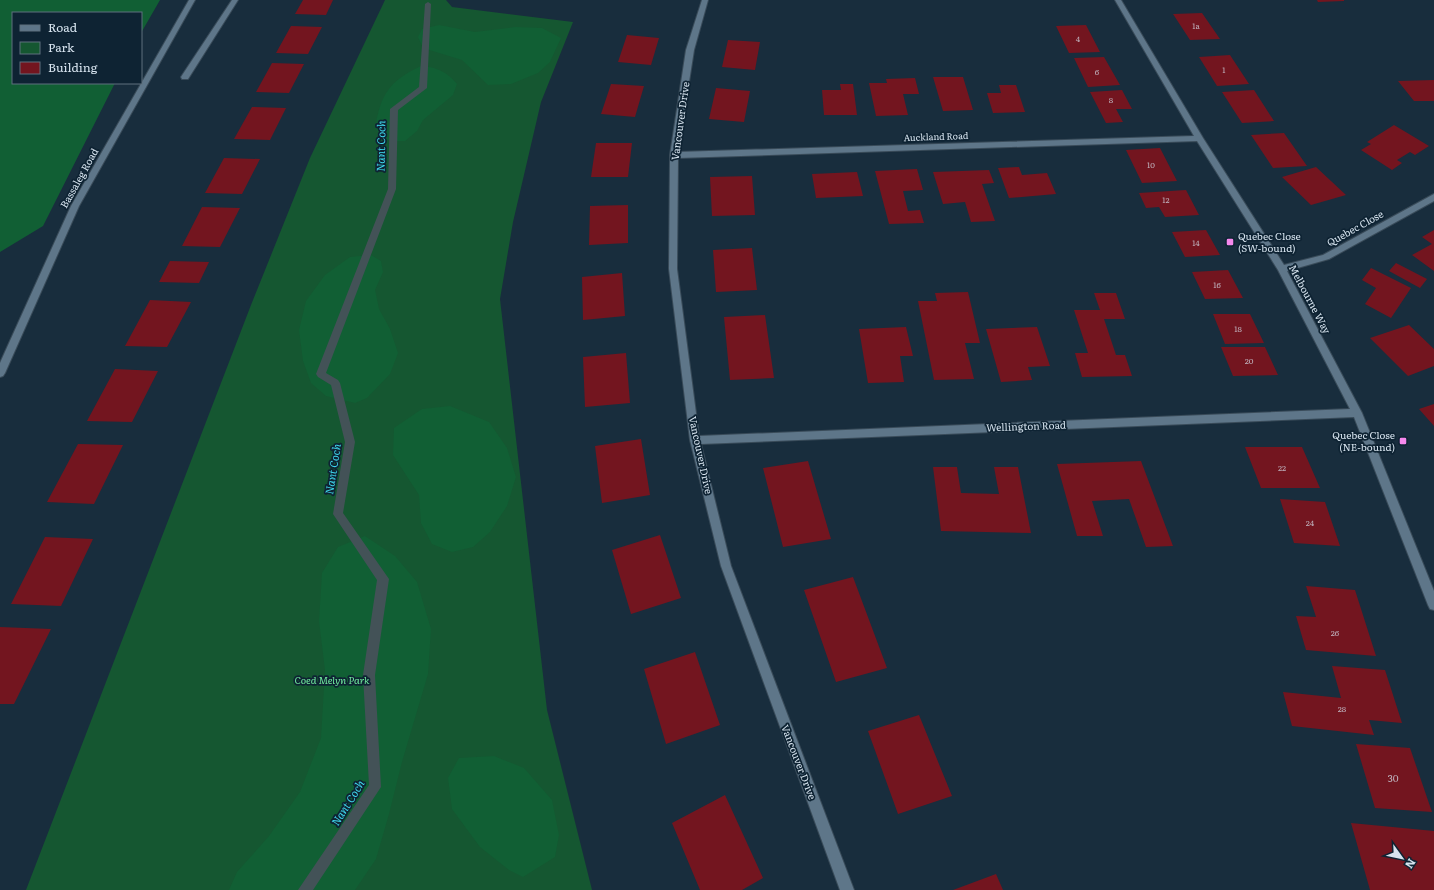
<svg xmlns="http://www.w3.org/2000/svg" width="1434" height="890" font-family="Literata,serif">
  <style>
    .green { fill: #155731 }
    .forest { fill: #115f34 }
    .lines { fill: none; stroke-linecap: round; stroke-linejoin: round }
    .stream { fill: #435257; fill-rule: evenodd }
    .building { fill: #73151f }
    .street-casing { stroke: #394b59; stroke-width: 2 }
    .secondary-casing { stroke: #394b59; stroke-width: 2 }
    .street { fill: #5e7689; fill-rule: evenodd }
    .secondary { fill: #5e7689; fill-rule: evenodd }
    .poi-dot { fill: #f689ed; stroke: #0e2333; stroke-width: 1.5 }
    .labels { text-anchor: middle; stroke-width: 3.5; stroke-linejoin: round; paint-order: stroke }
    .number-label { font-size: 8px; fill: #beb0bb }
    .far-street-label { font-size: 9px; fill: #d7e4ef; stroke: #0e2333 }
    .street-label { font-size: 10px; fill: #d7e4ef; stroke: #0e2333 }
    .poi-label { font-size: 10px; fill: #d7e4ef; stroke: #0e2333; text-anchor: start }
    .park-label { font-size: 10px; font-style: italic; fill: #72ed9f; stroke: #0e2333 }
    .near-number-label { font-size: 10px; fill: #beb0bb }
    .water-label { font-size: 11px; font-style: italic; fill: #3ed5eb; stroke: #0e2333 }
  </style>
  <rect width="100%" height="100%" fill="#182d3d"/>
  <path class="green" d="M 385,0 L 446,0 L 452,7 L 573,22 L 541,102 L 513,222 L 500,299 L 547,710 L 592,890 L 26,890 L 251,305 L 310,158 Z"/>
  <path class="forest" d="M 0,0 L 160,0 L 141,33 L 141,13 L 13,13 L 13,83 L 115,83 L 43,226 L 0,252 Z
    M 439,25 L 475,32 L 515,27 L 542,28 L 561,38 L 550,62 L 538,73 L 511,84 L 488,85 L 462,60 L 423,48 L 418,37 L 422,29 Z
    M 421,66 C 437,67 447,72 457,84 L 453,95 L 423,120 L 417,131 L 405,141 L 395,141 L 383,139 L 375,128 C 381,94 389,81 421,66 Z
    M 371,255 L 381,261 L 383,272 L 375,290 L 379,309 L 390,329 L 398,353 L 390,374 L 367,398 L 355,403 L 326,396 L 311,383 L 303,361 L 299,330 L 306,301 L 325,275 L 350,257 Z
    M 450,406 L 489,422 L 507,448 L 516,477 L 507,506 L 490,532 L 473,547 L 452,552 L 432,544 L 421,523 L 419,495 L 393,455 L 394,428 L 422,409 Z
    M 365,536 L 395,556 L 417,582 L 431,629 L 428,674 L 402,762 L 389,814 L 376,859 L 355,890 L 229,890 L 237,872 L 269,836 L 300,792 L 321,738 L 325,670 L 319,621 L 322,573 L 338,547 Z
    M 494,756 L 524,768 L 552,800 L 559,835 L 555,857 L 523,877 L 509,870 L 480,847 L 452,809 L 448,778 L 459,758 Z"/>
  <g class="lines">
    <path class="stream" d="M 428,2 L 431,4 L 427,88 L 398,110 L 396,189 L 326,373 L 338,380 L 340,383 L 355,442 L 343,513 L 389,579 L 375,675 L 381,787 L 313,890 L 298,890 L 369,785 L 363,675 L 377,580 L 333,514 L 345,442 L 331,385 L 318,377 L 316,374 L 388,189 L 390,109 L 419,87 L 425,4 Z"/>
  </g>
  <path class="building" d="M 303,0 L 333,0 L 326,15 L 295,14 Z
    M 1317,0 L 1344,0 L 1344,1 L 1318,2 Z
    M 1202,13 L 1220,39 L 1190,40 L 1173,14 Z
    M 1086,25 L 1100,52 L 1069,53 L 1056,26 Z
    M 291,26 L 322,27 L 308,54 L 276,53 Z
    M 627,35 L 659,38 L 651,65 L 618,62 Z
    M 728,40 L 760,42 L 755,70 L 722,67 Z
    M 1230,55 L 1249,84 L 1217,86 L 1199,57 Z
    M 1104,57 L 1120,85 L 1088,87 L 1074,58 Z
    M 272,63 L 304,64 L 289,93 L 256,92 Z
    M 933,77 L 963,77 L 973,110 L 943,111 Z
    M 915,78 L 919,94 L 903,94 L 908,115 L 876,116 L 869,83 L 887,83 L 886,79 Z
    M 1434,80 L 1434,101 L 1414,101 L 1398,81 Z
    M 611,84 L 644,86 L 635,117 L 601,114 Z
    M 840,84 L 853,84 L 857,115 L 824,115 L 822,90 L 841,90 Z
    M 999,85 L 1016,85 L 1025,112 L 993,113 L 987,93 L 1001,93 Z
    M 716,88 L 750,91 L 744,122 L 709,119 Z
    M 1122,90 L 1132,109 L 1116,109 L 1123,122 L 1106,123 L 1090,92 Z
    M 1254,90 L 1274,121 L 1242,123 L 1222,92 Z
    M 252,107 L 286,108 L 270,140 L 234,139 Z
    M 1394,125 L 1429,146 L 1415,155 L 1410,152 L 1397,160 L 1402,163 L 1392,170 L 1361,150 L 1371,144 L 1367,142 Z
    M 1284,133 L 1307,166 L 1273,168 L 1251,135 Z
    M 596,143 L 632,143 L 628,177 L 591,177 Z
    M 1160,148 L 1177,181 L 1142,183 L 1126,150 Z
    M 224,158 L 260,159 L 242,194 L 205,193 Z
    M 1019,167 L 1022,175 L 1047,173 L 1056,194 L 1009,198 L 998,168 Z
    M 1316,167 L 1346,195 L 1311,205 L 1282,177 Z
    M 917,169 L 923,190 L 903,191 L 908,211 L 920,210 L 924,223 L 889,224 L 875,171 Z
    M 989,170 L 994,183 L 982,184 L 995,221 L 971,222 L 965,202 L 943,204 L 933,172 Z
    M 857,172 L 863,196 L 816,198 L 812,174 Z
    M 752,176 L 755,215 L 712,216 L 710,177 Z
    M 1186,190 L 1199,215 L 1165,217 L 1159,207 L 1146,208 L 1139,193 Z
    M 628,205 L 628,243 L 589,245 L 590,206 Z
    M 202,207 L 240,208 L 220,247 L 182,246 Z
    M 1206,230 L 1220,255 L 1185,257 L 1172,232 Z
    M 1434,230 L 1434,271 L 1412,255 L 1432,244 L 1422,237 Z
    M 752,248 L 757,290 L 716,292 L 713,250 Z
    M 170,261 L 209,262 L 199,283 L 159,282 Z
    M 1396,263 L 1427,279 L 1420,288 L 1389,271 Z
    M 1371,268 L 1411,288 L 1391,318 L 1365,304 L 1376,288 L 1362,280 Z
    M 1228,270 L 1243,298 L 1205,299 L 1192,272 Z
    M 622,273 L 625,316 L 583,320 L 582,277 Z
    M 968,292 L 980,343 L 965,343 L 974,379 L 934,380 L 918,301 L 937,301 L 935,293 Z
    M 1094,293 L 1116,293 L 1125,319 L 1104,319 L 1116,355 L 1125,355 L 1132,376 L 1082,377 L 1075,353 L 1088,353 L 1074,310 L 1100,310 Z
    M 150,300 L 191,302 L 167,347 L 125,346 Z
    M 1213,314 L 1250,314 L 1264,343 L 1225,344 Z
    M 765,315 L 774,378 L 730,380 L 724,317 Z
    M 1409,325 L 1434,349 L 1434,366 L 1408,376 L 1370,338 Z
    M 906,327 L 913,356 L 900,356 L 904,382 L 868,383 L 859,329 Z
    M 1037,327 L 1050,366 L 1028,367 L 1032,380 L 1001,382 L 986,329 Z
    M 1221,347 L 1265,347 L 1278,375 L 1233,376 Z
    M 626,353 L 630,403 L 585,407 L 583,357 Z
    M 115,369 L 158,371 L 132,422 L 87,421 Z
    M 1434,404 L 1434,426 L 1419,409 Z
    M 641,439 L 650,495 L 602,503 L 595,446 Z
    M 78,444 L 123,445 L 94,504 L 47,502 Z
    M 1245,447 L 1302,447 L 1320,488 L 1261,488 Z
    M 808,461 L 831,539 L 783,547 L 763,468 Z
    M 1141,461 L 1173,546 L 1146,547 L 1129,499 L 1092,501 L 1103,536 L 1077,536 L 1057,464 Z
    M 933,467 L 957,467 L 961,493 L 999,494 L 994,467 L 1018,467 L 1031,533 L 941,531 Z
    M 1280,499 L 1325,502 L 1340,546 L 1294,543 Z
    M 660,535 L 681,598 L 631,614 L 612,550 Z
    M 45,537 L 93,539 L 61,606 L 11,604 Z
    M 853,577 L 887,668 L 836,682 L 804,590 Z
    M 1306,586 L 1355,590 L 1376,656 L 1306,650 L 1296,616 L 1316,617 Z
    M 0,627 L 51,629 L 14,704 L 0,704 Z
    M 695,652 L 720,725 L 666,744 L 644,669 Z
    M 1332,666 L 1385,670 L 1402,723 L 1369,720 L 1374,735 L 1292,726 L 1283,692 L 1341,698 Z
    M 919,715 L 952,796 L 898,814 L 868,731 Z
    M 1356,744 L 1410,748 L 1432,812 L 1375,808 Z
    M 725,795 L 763,878 L 742,890 L 700,890 L 672,823 Z
    M 1351,823 L 1434,831 L 1434,890 L 1370,890 Z
    M 996,874 L 1003,890 L 953,890 Z"/>
  <g class="lines">
    <g class="street-casing">
      <path id="street" d="M 232,0 L 238,0 L 188,79 L 182,79 L 181,77 Z
        M 702,0 L 708,0 L 694,50 L 678,152 L 1194,136 L 1115,0 L 1121,0 L 1203,138 L 1284,265 L 1323,255 L 1434,194 L 1434,201 L 1329,259 L 1287,271 L 1362,413 L 1434,591 L 1434,610 L 1430,609 L 1428,605 L 1354,417 L 701,444 L 731,566 L 854,890 L 840,890 L 721,566 L 690,440 L 669,269 L 670,155 L 686,50 ZM 1197,141 L 1278,270 L 1350,409 L 699,436 L 677,269 L 678,158 Z"/>
    </g>
    <g class="secondary-casing">
      <path id="secondary" d="M 189,0 L 195,0 L 79,206 L 5,373 L 3,376 L 0,377 L 0,363 L 71,206 Z"/>
    </g>
    <use href="#street" class="street"/>
    <use href="#secondary" class="secondary"/>
  </g>
  <g class="poi-dot">
    <rect x="1226" y="238" width="8" height="8" rx="2"/>
    <rect x="1399" y="437" width="8" height="8" rx="2"/>
  </g>
  <g class="labels">
    <g class="number-label">
      <text x="1196" y="29">1a</text>
      <text x="1078" y="42">4</text>
      <text x="1224" y="73">1</text>
      <text x="1097" y="75">6</text>
      <text x="1111" y="103">8</text>
      <text x="1151" y="168">10</text>
      <text x="1166" y="203">12</text>
      <text x="1196" y="246">14</text>
      <text x="1217" y="288">16</text>
      <text x="1238" y="332">18</text>
      <text x="1249" y="364">20</text>
      <text x="1282" y="471">22</text>
      <text x="1310" y="526">24</text>
      <text x="1335" y="636">26</text>
      <text x="1342" y="712">28</text>
    </g>
    <g class="far-street-label">
      <text transform="translate(936 137) rotate(-2)" y="3">Auckland Road</text>
    </g>
    <g class="street-label">
      <text transform="translate(680 121) rotate(-82)" y="4">Vancouver Drive</text>
      <text transform="translate(79 178) rotate(-61)" y="4">Bassaleg Road</text>
      <text transform="translate(1355 228) rotate(-29)" y="4">Quebec Close</text>
      <text transform="translate(1310 299) rotate(62)" y="4">Melbourne Way</text>
      <text transform="translate(1026 426) rotate(-2)" y="4">Wellington Road</text>
      <text transform="translate(701 455) rotate(78)" y="4">Vancouver Drive</text>
      <text transform="translate(799 762) rotate(69)" y="4">Vancouver Drive</text>
    </g>
    <g class="poi-label">
      <text x="1238" y="240">Quebec Close<tspan x="1238" dy="12">(SW-bound)</tspan></text>
      <text x="1395" y="439" text-anchor="end">Quebec Close<tspan x="1395" dy="12">(NE-bound)</tspan></text>
    </g>
    <g class="park-label">
      <text x="332" y="684">Coed Melyn Park</text>
    </g>
    <g class="near-number-label">
      <text x="1393" y="782">30</text>
    </g>
    <g class="water-label">
      <text transform="translate(381 146) rotate(-89)" y="4">Nant Coch</text>
      <text transform="translate(333 469) rotate(-81)" y="4">Nant Coch</text>
      <text transform="translate(348 803) rotate(-58)" y="4">Nant Coch</text>
    </g>
  </g>
  <rect x="12" y="12" width="130" height="72" fill="#0e2333" stroke="#5e707e"/>
  <rect x="20" y="25" width="20" height="6" fill="#5e7689" stroke="#5e707e"/>
  <text x="48" y="32" font-size="12" fill="#d7e4ef">Road</text>
  <rect x="20" y="42" width="20" height="12" fill="#155731" stroke="#5e707e"/>
  <text x="48" y="52" font-size="12" fill="#d7e4ef">Park</text>
  <rect x="20" y="62" width="20" height="12" fill="#73151f" stroke="#5e707e"/>
  <text x="48" y="72" font-size="12" fill="#d7e4ef">Building</text>
  <g transform="translate(1402 858) rotate(123)" stroke="#0e2333" stroke-width="3" paint-order="stroke">
  <path d="M0-3L7 15L0 10L-7 15Z" fill="#d7e4ef"/>
  <text y="-6" font-size="11" font-weight="bold" text-anchor="middle" fill="#d7e4ef">N</text>
  </g>
</svg>
